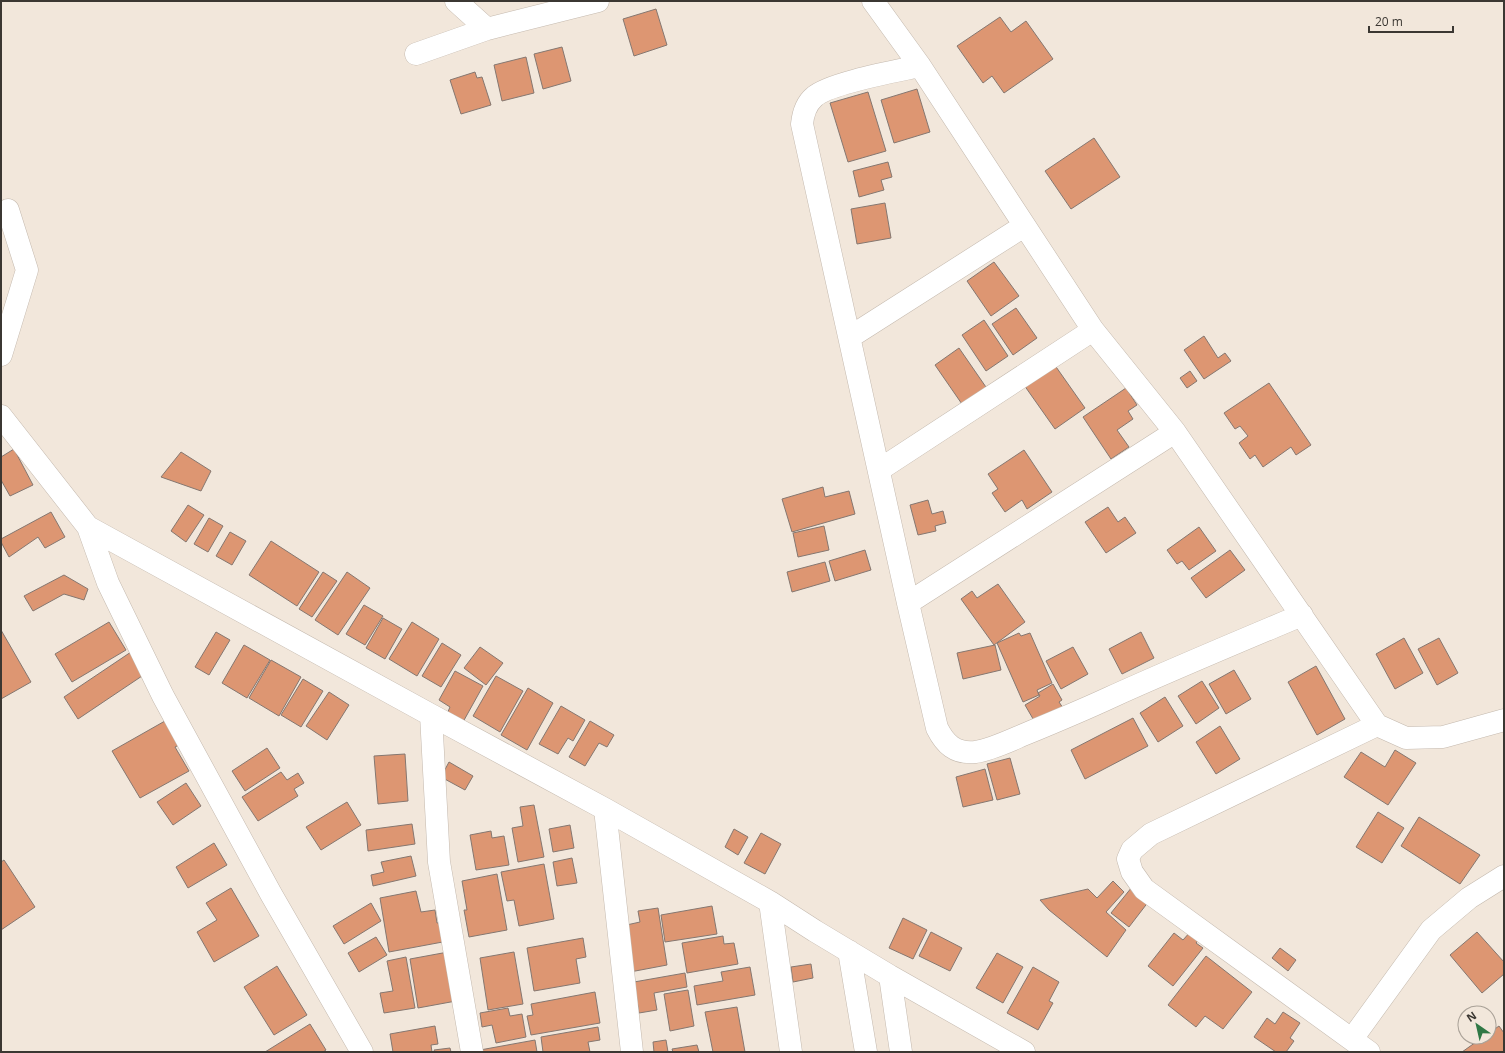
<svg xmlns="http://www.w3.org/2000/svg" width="1505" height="1053" font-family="'Open Sans',sans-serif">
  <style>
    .building { fill: #dd9672; stroke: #857770 }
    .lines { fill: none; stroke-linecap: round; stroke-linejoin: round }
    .minor-casing { stroke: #c4b9ae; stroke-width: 23 }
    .minor { stroke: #fff; stroke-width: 22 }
  </style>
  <rect width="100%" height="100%" fill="#f2e7db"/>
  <path class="building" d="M 656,9 L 667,45 L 634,56 L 623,19 Z
    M 1000,17 L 1011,32 L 1026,21 L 1053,59 L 1004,93 L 992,76 L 983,83 L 957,46 Z
    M 562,47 L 571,81 L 543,89 L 534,54 Z
    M 526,57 L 534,93 L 502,101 L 494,65 Z
    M 475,72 L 477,78 L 482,77 L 491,105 L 461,114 L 450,80 Z
    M 917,89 L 930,132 L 894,143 L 881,100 Z
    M 868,92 L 886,151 L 848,162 L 830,103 Z
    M 1094,138 L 1120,177 L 1071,209 L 1045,171 Z
    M 888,162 L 892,177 L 881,180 L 884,190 L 859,197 L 853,171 Z
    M 885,203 L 891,238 L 857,244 L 851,209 Z
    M 994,262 L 1019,296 L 991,316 L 967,281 Z
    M 1016,308 L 1037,338 L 1013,355 L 992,324 Z
    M 984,320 L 1008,356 L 986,371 L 962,335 Z
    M 1204,336 L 1218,358 L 1225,353 L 1231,361 L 1204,379 L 1184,350 Z
    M 959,348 L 988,390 L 964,407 L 935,365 Z
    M 1054,364 L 1085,408 L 1055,429 L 1024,385 Z
    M 1190,371 L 1197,381 L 1187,388 L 1180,378 Z
    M 1269,383 L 1311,445 L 1296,455 L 1291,447 L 1263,467 L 1255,455 L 1250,459 L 1239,443 L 1248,436 L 1240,426 L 1235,429 L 1224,413 Z
    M 1126,388 L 1137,405 L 1128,411 L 1133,419 L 1117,430 L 1129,447 L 1111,459 L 1083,417 Z
    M 14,449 L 33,485 L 10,496 L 1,480 L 1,457 Z
    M 1024,450 L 1052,492 L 1027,509 L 1022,500 L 1005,512 L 992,493 L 998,489 L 988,474 Z
    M 181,452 L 211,471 L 201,491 L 161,477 Z
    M 823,487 L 825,497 L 849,491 L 855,514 L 792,532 L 782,499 Z
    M 928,500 L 932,514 L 943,511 L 946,523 L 935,526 L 936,531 L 918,535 L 910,505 Z
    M 188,505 L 204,515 L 186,542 L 171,531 Z
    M 1108,507 L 1118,522 L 1125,517 L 1136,533 L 1106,553 L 1085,522 Z
    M 51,512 L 65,537 L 45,548 L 38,537 L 9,557 L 1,542 L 1,539 Z
    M 209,518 L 223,526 L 208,552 L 194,544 Z
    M 824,526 L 829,550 L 798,557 L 793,533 Z
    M 1199,527 L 1216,551 L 1189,570 L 1182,561 L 1177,564 L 1167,550 Z
    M 230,532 L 246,541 L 232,565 L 216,556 Z
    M 271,541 L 319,572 L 297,606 L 249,575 Z
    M 865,550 L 871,570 L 835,581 L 829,561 Z
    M 1230,550 L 1245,570 L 1206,598 L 1191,578 Z
    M 825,562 L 830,581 L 792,592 L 787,572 Z
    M 323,572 L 337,581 L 312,617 L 299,609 Z
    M 347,572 L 370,588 L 338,635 L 315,620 Z
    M 64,575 L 88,589 L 84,600 L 64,594 L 33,611 L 24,596 Z
    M 998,584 L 1025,622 L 994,645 L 961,599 L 972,591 L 977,598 Z
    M 364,605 L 383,616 L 365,645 L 346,634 Z
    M 383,618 L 402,629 L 385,659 L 366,648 Z
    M 109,622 L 126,650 L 72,682 L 55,654 Z
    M 412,622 L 439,639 L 417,676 L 389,659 Z
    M 1,630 L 31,682 L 1,699 Z
    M 216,632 L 230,640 L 209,675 L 195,667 Z
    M 1141,632 L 1154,658 L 1122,674 L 1109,649 Z
    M 1019,633 L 1021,636 L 1030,633 L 1052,683 L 1037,690 L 1039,695 L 1023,702 L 997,643 Z
    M 1404,638 L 1423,673 L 1395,689 L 1376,654 Z
    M 1439,638 L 1458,673 L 1437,685 L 1418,649 Z
    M 442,643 L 461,655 L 441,687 L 422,676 Z
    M 244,645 L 270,660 L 247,698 L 222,683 Z
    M 995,645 L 1001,670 L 963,679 L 957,653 Z
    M 480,647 L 503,663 L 486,685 L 464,668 Z
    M 1073,647 L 1088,674 L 1061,689 L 1046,661 Z
    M 131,652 L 145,674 L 78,719 L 64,697 Z
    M 271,660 L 301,677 L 279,716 L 249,698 Z
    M 1316,666 L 1345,719 L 1317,735 L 1288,682 Z
    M 1234,670 L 1251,699 L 1226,714 L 1209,684 Z
    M 455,671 L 483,686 L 463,722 L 447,714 L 450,707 L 439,700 Z
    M 496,676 L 523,691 L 500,732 L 473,716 Z
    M 303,679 L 323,691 L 301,727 L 281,715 Z
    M 1202,681 L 1219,708 L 1196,724 L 1178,696 Z
    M 1053,684 L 1062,700 L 1059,702 L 1063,708 L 1036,724 L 1025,705 L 1040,696 L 1038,693 Z
    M 528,688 L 553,703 L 527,750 L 501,735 Z
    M 329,692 L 349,705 L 327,740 L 306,726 Z
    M 1165,697 L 1183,726 L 1158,742 L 1140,713 Z
    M 561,706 L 585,720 L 573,741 L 568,738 L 558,754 L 539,744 Z
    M 172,717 L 185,742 L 175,747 L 189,771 L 140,798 L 112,751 Z
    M 1133,718 L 1148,746 L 1085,779 L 1071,750 Z
    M 590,721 L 614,735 L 607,747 L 599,743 L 585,766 L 569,757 Z
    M 1220,726 L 1240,759 L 1216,774 L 1196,742 Z
    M 267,748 L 280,768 L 245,791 L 232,771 Z
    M 1395,750 L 1416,763 L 1388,805 L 1344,777 L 1361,752 L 1385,767 Z
    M 405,754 L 408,801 L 378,804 L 374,756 Z
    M 1010,758 L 1020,794 L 997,800 L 987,764 Z
    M 449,762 L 473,776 L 465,790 L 441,777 Z
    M 985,769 L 993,800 L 963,807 L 956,777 Z
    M 281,772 L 287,780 L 298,773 L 304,783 L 294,789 L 298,796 L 258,821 L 242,797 Z
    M 186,783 L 201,806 L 173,825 L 157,802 Z
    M 347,802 L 361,825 L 321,850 L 306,827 Z
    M 534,805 L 544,857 L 518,862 L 512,828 L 523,826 L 520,807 Z
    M 1378,812 L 1404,828 L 1382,863 L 1356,847 Z
    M 1419,817 L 1480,855 L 1460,884 L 1401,846 Z
    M 412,824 L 415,844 L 368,851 L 366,830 Z
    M 570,825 L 574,848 L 553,852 L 549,829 Z
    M 734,829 L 748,837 L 738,855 L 725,847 Z
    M 491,831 L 492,838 L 504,836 L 509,865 L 476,870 L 470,835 Z
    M 761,833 L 781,844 L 765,874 L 744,863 Z
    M 214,843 L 227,865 L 188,888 L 176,867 Z
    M 411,856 L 416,876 L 373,886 L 371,875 L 384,872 L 381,862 Z
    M 572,858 L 577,883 L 557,886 L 553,862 Z
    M 4,860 L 35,907 L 1,930 L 1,862 Z
    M 544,864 L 554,919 L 519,926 L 514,900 L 507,901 L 501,872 Z
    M 497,874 L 507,930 L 469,937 L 464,910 L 467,910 L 462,881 Z
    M 1113,881 L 1124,892 L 1106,912 L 1126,930 L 1107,957 L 1049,910 L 1040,900 L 1088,889 L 1097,898 Z
    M 1132,887 L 1149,901 L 1129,927 L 1111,913 Z
    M 231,888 L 259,936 L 214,962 L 197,932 L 217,920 L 206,903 Z
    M 416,891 L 421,912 L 435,910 L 437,923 L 445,922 L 448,941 L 389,952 L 380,898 Z
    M 371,903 L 381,921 L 344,944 L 333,926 Z
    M 712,906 L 717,934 L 665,942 L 661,915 Z
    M 658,908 L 667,965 L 630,972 L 622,926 L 640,922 L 638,911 Z
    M 903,918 L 927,930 L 913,959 L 889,948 Z
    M 1191,931 L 1200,938 L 1196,943 L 1203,948 L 1173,986 L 1148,966 L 1174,933 L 1183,940 Z
    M 931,932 L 962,948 L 950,971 L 919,956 Z
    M 1477,932 L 1504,962 L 1504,974 L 1482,993 L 1450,955 Z
    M 723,936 L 724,944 L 734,943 L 738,964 L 687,973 L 682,943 Z
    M 376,937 L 387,955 L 359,972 L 348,953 Z
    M 583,938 L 586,957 L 576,959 L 580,983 L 534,991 L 527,948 Z
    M 1280,948 L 1296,960 L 1288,971 L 1272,958 Z
    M 448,952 L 456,1001 L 418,1008 L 410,959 Z
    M 514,952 L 523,1004 L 488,1010 L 480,958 Z
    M 997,953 L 1023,967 L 1003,1003 L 976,988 Z
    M 1206,956 L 1252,992 L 1223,1029 L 1205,1016 L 1196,1027 L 1168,1005 Z
    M 406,957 L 415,1008 L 384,1013 L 380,993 L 393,991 L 387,961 Z
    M 811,964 L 813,978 L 793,982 L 791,967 Z
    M 277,966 L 307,1015 L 274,1035 L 244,987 Z
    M 750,967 L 755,995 L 697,1005 L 694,986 L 723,981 L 721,972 Z
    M 1033,967 L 1059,982 L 1049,1001 L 1053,1003 L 1038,1030 L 1007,1013 Z
    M 685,973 L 687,987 L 654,993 L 657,1010 L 639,1013 L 634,982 Z
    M 688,990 L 694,1026 L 670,1031 L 664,994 Z
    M 595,992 L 600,1023 L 531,1035 L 527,1016 L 533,1015 L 531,1004 Z
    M 737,1007 L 745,1052 L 713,1052 L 705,1012 Z
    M 508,1008 L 510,1016 L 522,1014 L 526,1037 L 496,1043 L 492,1025 L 482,1027 L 480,1013 Z
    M 1283,1012 L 1300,1023 L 1290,1038 L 1294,1041 L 1286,1052 L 1276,1052 L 1254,1037 L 1267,1018 L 1275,1024 Z
    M 310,1024 L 326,1050 L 323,1052 L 265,1052 Z
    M 435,1026 L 438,1044 L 431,1045 L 432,1052 L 393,1052 L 390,1034 Z
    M 1499,1026 L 1504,1033 L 1504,1052 L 1462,1052 L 1483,1037 L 1489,1037 L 1489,1033 Z
    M 598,1027 L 600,1040 L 588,1042 L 590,1052 L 543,1052 L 541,1037 Z
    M 535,1040 L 537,1052 L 480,1052 L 480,1050 Z
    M 666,1040 L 668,1052 L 654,1052 L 653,1042 Z
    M 697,1045 L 699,1052 L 673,1052 L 672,1049 Z
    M 450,1048 L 451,1052 L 435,1052 L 434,1050 Z"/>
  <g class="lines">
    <g class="minor-casing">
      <path id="minor" d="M 456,1 L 487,29
        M 873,1 L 920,66 L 1093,330 L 1175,432 L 1377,725 L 1406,738 L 1443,737 L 1504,720
        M 416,54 L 487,29 L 598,1
        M 920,66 C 897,71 829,83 814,97 C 806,104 803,114 802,124 L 908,603 L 937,728 C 945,744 955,754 975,752 C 990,750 1009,741 1023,735 C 1052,723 1081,711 1109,698 C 1173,669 1238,642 1302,615
        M 850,337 L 1024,226
        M 1,355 L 27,270 L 8,210
        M 1,416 L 88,527 L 108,583 L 163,696 L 271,894 L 362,1052
        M 879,470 L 1093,330
        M 88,527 L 431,715 L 605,809 L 770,902 L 815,931 L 890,976 L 1024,1052
        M 908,603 L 1175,432
        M 431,715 L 439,862 L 472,1052
        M 605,809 L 632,1052
        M 770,902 L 791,1052
        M 849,951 L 866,1052
        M 890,976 L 901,1052
        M 1352,1039 L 1431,930 L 1469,898 L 1504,876
        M 1369,1052 L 1144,889 L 1132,872 L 1128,859 L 1132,850 L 1151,834 L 1377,725"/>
    </g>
    <use href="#minor" class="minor"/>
  </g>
  <rect width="1505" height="1053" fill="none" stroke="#3b3732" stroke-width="4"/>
  <g transform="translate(1477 1025) rotate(326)"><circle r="19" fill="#f2e7db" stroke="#a9a197"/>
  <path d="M0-3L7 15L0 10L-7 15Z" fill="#307845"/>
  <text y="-6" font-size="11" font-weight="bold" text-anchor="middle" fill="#3b3732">N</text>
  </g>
  <path d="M1369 26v6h84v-6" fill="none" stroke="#3b3732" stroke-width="2"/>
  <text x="1375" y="26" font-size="12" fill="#3b3732" stroke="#f2e7db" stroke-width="3" paint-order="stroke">20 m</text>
</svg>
